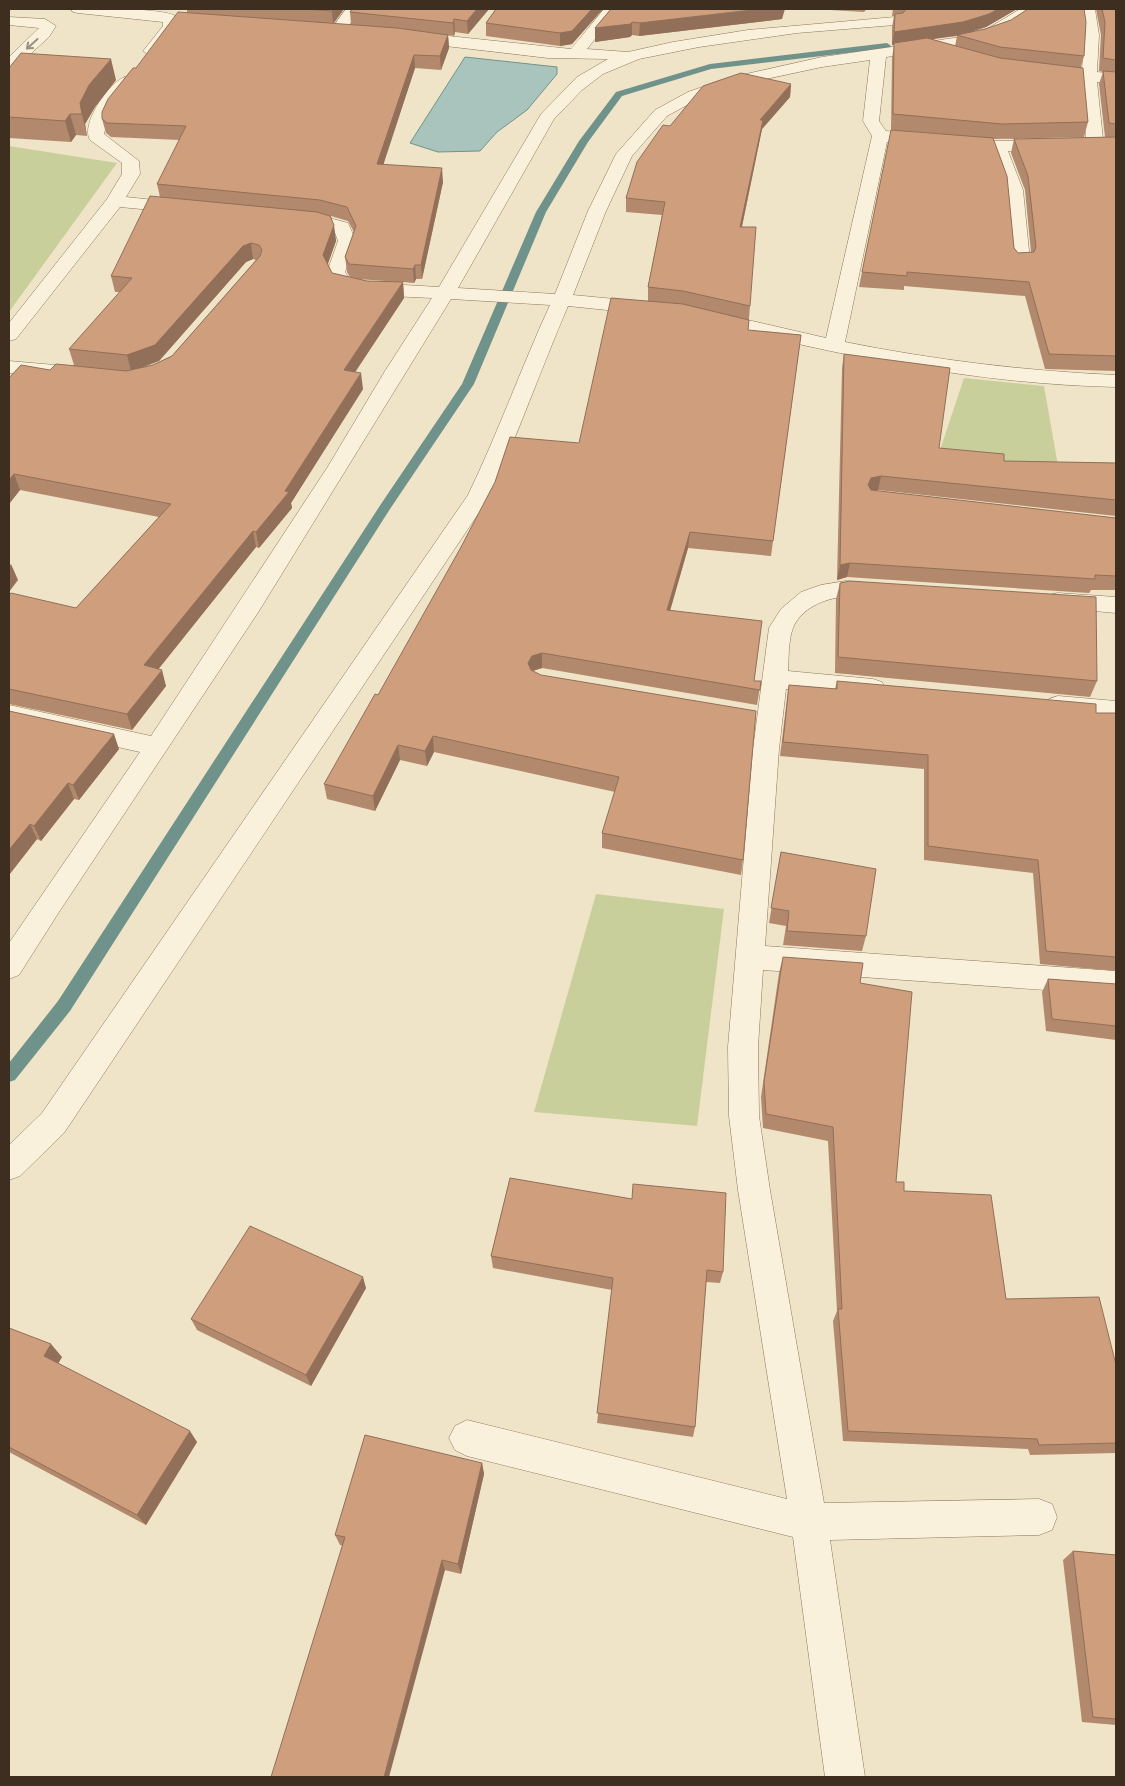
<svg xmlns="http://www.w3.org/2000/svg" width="1125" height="1786" font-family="Literata,serif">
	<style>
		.green { fill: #c9cf9b }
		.water { fill: #a9c4bc; stroke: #6f938a }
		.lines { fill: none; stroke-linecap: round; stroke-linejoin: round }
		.stream { fill: #6f938a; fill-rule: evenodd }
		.minor-casing { stroke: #8d765c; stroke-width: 1 }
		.minor { fill: #faf1dc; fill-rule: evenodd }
		.wall { fill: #b2896c; fill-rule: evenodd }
		.shaded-wall { fill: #916f58 }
		.building { fill: #cf9f7d; stroke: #916f58 }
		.oneway { stroke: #9c907e }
	</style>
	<rect width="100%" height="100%" fill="#f0e4c8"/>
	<g class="green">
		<path d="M9,146l108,17 -108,149z"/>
		<path d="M964,378l80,8 16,91 -122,-21z"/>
		<path d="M596,894l128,15 -27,217 -163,-14z"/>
	</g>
	<path class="water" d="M465,57l92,10v7l-30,36 -30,22 -17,19 -42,1 -28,-9z"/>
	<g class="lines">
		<path class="stream" d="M887,43l4,3 -1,2 -179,21 -89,27 -34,46 -42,70 -72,172 -84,125 -320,502 -55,69 -6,2v-19l49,-62 323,-497 81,-120 74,-172 43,-71 37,-49 94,-28z"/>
		<defs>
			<g id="minor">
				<path d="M71,9c16,0 100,-2 107,9l1,8 -23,28 -5,2 -8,-5 20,-25v-4l-85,-9 -5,-1z"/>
				<path d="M346,9h14l-17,25h-10l-3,-3z"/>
				<path d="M604,9h15l-32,40 41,3 45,-10 75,-12 147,-13 7,4 -7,4 -98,8 -98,14 -60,12 -36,15 -21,16 -28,29 -96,169 97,6 33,-83 28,-57 39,-44 33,-18 40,-14 94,-21 139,-20 26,-8 33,-20h16c-20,35 -113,43 -150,48l-7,64 7,10 112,10 88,-2 -5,-59 -33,-3 -8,-5 8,-5 34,4 2,-36 -3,-26h14l4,26 -2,37 19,2v10l-19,-2 6,57h13v10l-108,2 15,39 7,71 -2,4h-14l-2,-4 -7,-71 -14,-40 -104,-8 -42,200c90,18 180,29 271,33v12c-139,-3 -275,-31 -410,-65l-3,-4 3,-4 7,-2 113,26 46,-202 -9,-15 7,-61 -48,7 -84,18 -38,13 -33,18 -35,40 -26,55 -33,84 73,7 7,2 3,4 -3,4 -7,2 -78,-8c-27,63 -50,128 -78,190l-426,637 -44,43 -11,4v-35l33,-32 426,-618c30,-62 53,-127 82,-190l-99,-6 -192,312 -200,301 -40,63 -10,4v-36l131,-191 -131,-29v-18l142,31 176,-268 58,-97 47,-73 -63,-3 -33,-7 -9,-16 11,-31 -4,-11 -42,-7 -3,-4 3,-4 30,1 26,7 8,18 -11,31 5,8 19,3 70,4 102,-173 36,-37 31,-18 -60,-1 -137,-16 -8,-5 3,-3 5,-2 160,17z"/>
				<path d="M9,17l36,2 11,7 -7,11 -34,31 -6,2v-13l30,-29 -30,-3z"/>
				<path d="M125,77l8,5 -24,31 -5,21 35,27 1,13 -14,23 57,6 6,1 3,4 -3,4 -6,1 -63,-6 -104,132 -7,2v-18l98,-124 15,-25v-11l-32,-23c-10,-16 20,-59 35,-63z"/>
				<path d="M9,361l46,4 7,2 3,4 -3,4 -7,2 -46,-4z"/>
				<path d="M846,581l37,3 4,5 -4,5c-13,4 -26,2 -39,3 -19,1 -44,12 -51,31 -5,13 -4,30 -5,43l85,8 9,3 3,6 -3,6 -9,3 -87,-8 -7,60 -14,197 351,25v24l-353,-25 -5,77 1,69 11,74 54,313 215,-4 13,5 5,13 -5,13 -13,5 -209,5 35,237h-40l-32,-240 -326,-81 -12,-6 -6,-12 6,-12 12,-6 320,79 -49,-309 -9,-74 -1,-69 25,-298 16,-121 12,-19 20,-17 20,-7z"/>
				<path d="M1058,593l58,4v16l-66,-6 -4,-6 4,-6z"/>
				<path d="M1058,696l58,5v18l-67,-8 -3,-6 3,-6z"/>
			</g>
		</defs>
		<use href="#minor" class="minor-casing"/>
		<use href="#minor" class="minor"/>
	</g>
	<g class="wall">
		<path d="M187,9h157l-11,15 18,1 -1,-13 2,-3h137l-21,25 -13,-2 -1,4 -6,-1 1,13 -8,22 -26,-2 -32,96 60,18 -21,97h-6l-2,4 -11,-1 1,16 -49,74 8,17 -72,114 1,5 -33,40 -3,-1 -98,122 8,17 -34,44 -123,-26v-108l67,12 83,-91 -139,-27 -11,14v-126l65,-13 -5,-16 51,-57h-5l-4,-16 49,-79 -3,-13 23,-44 -69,-3 -5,-4 -4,-14 34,-51 51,-56zM331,216l17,5 6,11 -9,25 2,15 3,5 -18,-4 -4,-9 8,-23zM253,259l3,1 -84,96 -19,9 -9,2 15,-6 87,-99zM358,279l41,3 -32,-1z"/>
		<path d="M496,9h107l-31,35 -12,2 -74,-10v-13z"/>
		<path d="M611,9l171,10 -143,17 -7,-1 -2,2 -35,5v-14z"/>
		<path d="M813,9h54l-3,3z"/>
		<path d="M893,9h124l-31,18 -16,5 114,24 -3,11 7,55 -4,15 -91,2 21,109 4,5 13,-1 -6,-62 -14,-37 3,-14 91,-2 -6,-53 4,-12 -4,-1 2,-36 -5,-26h20v362l-71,-2 -20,-73 -121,-10v4l-45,-3 3,-15 81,-138 -52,-4 1,-72 2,-13h-2v-18l2,-11h-2zM957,36l-2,10 -23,-7 8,-1z"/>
		<path d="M9,68l107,12 -21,27 -10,17 2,12 -11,-1 -5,7 -62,-4z"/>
		<path d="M791,84l-1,13 -28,32 -20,98 8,79 -2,24 53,5 -30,221 -83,-8 -18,62 84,71h7l-4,24 -215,-37 -9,3 210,189 -2,15 -139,-27v-15l13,-41 -181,-40 -7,14 -27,-6 -25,51 -48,-12 -3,-15 54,-89 201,-252 69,-142v-14l14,-72 -36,-3v-14l44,-72z"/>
		<path d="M844,354l95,94 65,13 112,2v53l-238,-26 -2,1 240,27v72h-25l-2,3 -242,-16 -10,3 5,-212z"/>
		<path d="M840,583l257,98 -7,16 -255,-24 1,-74z"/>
		<path d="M837,681l259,32h20v258l-76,-7 -7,-91 -109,-13v-91l-144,-13 7,-57 2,-14 46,4z"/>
		<path d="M9,711l110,38 -40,51 -5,-1 -33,42 -4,-2 -28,36z"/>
		<path d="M781,852l85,84 -4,15 -79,-6 3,-19 -17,-3z"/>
		<path d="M783,957l77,26 36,199 110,117 110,66v88l-86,2 -2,-6 -185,-8 -10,-120 4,-10 -9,-170 -65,-13 -2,-31 18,-124z"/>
		<path d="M1048,979l68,5v56l-70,-9 -4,-39z"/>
		<path d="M510,1178l213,94 -3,11 -14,-1 -11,145 -2,10 -96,-14 15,-133 -119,-22 -2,-12z"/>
		<path d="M366,1288l-55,98 -114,-56 -6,-11z"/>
		<path d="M9,1328l53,29 -4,6 139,79 -51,83 -137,-73z"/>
		<path d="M482,1463l2,11 -23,100 -121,-29 -5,-10z"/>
		<path d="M1073,1551l43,4v170l-34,-3 -19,-162z"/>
	</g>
	<g class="shaded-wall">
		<path d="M333,9h11l-11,15 -1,-13z"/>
		<path d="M477,9h12l-21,25 -1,-13z"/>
		<path d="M592,9h11l-31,35 -12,2v-13z"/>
		<path d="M760,9h25l-3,10 -143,17 1,-13z"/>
		<path d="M998,9h19l-31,18 -25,8 -69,10 2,-13z"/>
		<path d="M454,19l1,13 -1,4 -1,-13z"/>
		<path d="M632,22v13l-2,2 -35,5v-14z"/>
		<path d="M448,35l1,13 -8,22 -1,-14z"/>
		<path d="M414,55l1,13 -36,110 -2,-14z"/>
		<path d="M111,59l5,21 -21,27 -10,17 2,12 -5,-22 -2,-11 9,-18z"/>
		<path d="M791,84l-1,13 -28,32 -23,111 1,-13 20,-107z"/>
		<path d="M70,114l6,21 -5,7 -6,-21z"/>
		<path d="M442,168l1,14 -21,97 -1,-14z"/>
		<path d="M334,225l2,16 -11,30 -2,-16z"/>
		<path d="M251,243l2,16 -7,3 -87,99 -28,10 -4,-16 116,-109z"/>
		<path d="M415,265l1,14 -2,4 -1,-14z"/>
		<path d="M403,282l1,16 -58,88 -2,-16z"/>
		<path d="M361,373l2,16 -72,114 1,5 -33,40 -3,-16 29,-41z"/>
		<path d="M14,474l6,16 -11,14v-24z"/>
		<path d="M881,476l-3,14 -10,3v-8l3,-7z"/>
		<path d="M253,531l3,16 -107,134 -5,-16z"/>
		<path d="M690,532l-2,16 -22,77 1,-15z"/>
		<path d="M850,563l-3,14 -10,3 3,-15z"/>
		<path d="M11,564l7,16 -9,12v-25z"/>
		<path d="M542,653v15l-10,3 -4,7v-15l4,-7z"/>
		<path d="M162,670l4,16 -34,44 -5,-16z"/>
		<path d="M114,734l5,15 -40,51 -6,-15z"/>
		<path d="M433,736l1,16 -7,14 -2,-15z"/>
		<path d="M398,745l2,15 -25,51 -2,-15z"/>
		<path d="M68,783l6,16 -33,42 -7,-15z"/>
		<path d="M30,824l7,15 -28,36v-25z"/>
		<path d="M363,1277l3,11 -55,98 -5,-11z"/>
		<path d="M51,1344l11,13 -7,12 -11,-13z"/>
		<path d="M190,1431l7,11 -51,83 -9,-10z"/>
		<path d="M482,1463l2,11 -23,100 -3,-10z"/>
		<path d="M442,1560l3,10 -56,207h-5z"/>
	</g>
	<g class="building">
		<path d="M305,9h28l-1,2z"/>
		<path d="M352,9h125l-10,12 -13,-2 -1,4 -103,-11z"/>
		<path d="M496,9h96l-20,22 -12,2 -74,-10z"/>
		<path d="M611,9h149l-120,14 -8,-1 -1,2 -36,4z"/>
		<path d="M906,9h92l-9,5 -26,8 -69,10 1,-18 8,-1z"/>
		<path d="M1028,9h56l2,13 -2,34 -84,-9 -43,-12 28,-6 26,-9z"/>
		<path d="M1102,9h14v51l-13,-2 2,-36z"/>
		<path d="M178,12l219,16 51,7 -8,21 -26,-1 -37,109 65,4 -21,97h-6l-2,4 -64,-5 -4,-7 11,-31 -9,-19 -27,-7 -163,-16 29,-58 -79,-3 -5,-4v-7l6,-13 25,-31h3z"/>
		<path d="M927,38l73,20 83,10 5,54 -86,2 -109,-10 1,-71z"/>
		<path d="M21,53l90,6 -22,26 -9,18 2,11h-12l-5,7 -56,-4v-49z"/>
		<path d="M1103,71l13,1v52l-7,-1z"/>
		<path d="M741,73l50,11 -31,36h3l-23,107h16l-6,79 -67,-15 -35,-4 17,-85 -39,-4 11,-36 26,-37 7,1 33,-40z"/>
		<path d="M891,130l102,8 14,38 7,72 4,5 16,-1 2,-5 -8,-71 -14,-37 102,-2v219l-67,-2 -20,-72 -122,-10v4l-45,-4z"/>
		<path d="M150,196l167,16 13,4 4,9 -11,30 9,18 35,8 36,1 -59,88 17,3 -76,118 4,1 -33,40 -3,-1 -109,134 18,5 -35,44 -118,-25v-93l2,-3 65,15 95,-104 -157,-30 -5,6v-102l12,-13 29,5 6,-6 70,7 27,-6 19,-9 88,-100 2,-6 -3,-5 -8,-2 -8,3 -88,99 -28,10 -58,-6 63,-71 -21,-2z"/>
		<path d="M611,298l72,6 66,16 -1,10 53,5 -28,206 -83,-9 -23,78 95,11 -8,60h7l-1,9 -218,-37 -10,3 -4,7 3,7 10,5 215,36 -13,149 -141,-27 17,-56 -186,-41 -8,15 -27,-6 -25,51 -49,-12 51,-90 3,1 82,-146 35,-67 15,-45 69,6z"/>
		<path d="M844,354l106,14 -11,80 65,6v7l112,2v37l-235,-24 -10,2 -3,7 3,5 245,28v58l-21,-1v4l-245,-16 -10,2z"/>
		<path d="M850,581l246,16 1,84 -259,-24 2,-74z"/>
		<path d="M837,681l259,23v9h20v244l-70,-6 -8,-91 -110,-14v-91l-145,-13 6,-57 48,4z"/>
		<path d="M9,711l105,23 -41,51 -5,-2 -34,43 -4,-2 -21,26z"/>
		<path d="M781,852l95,17 -10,67 -79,-5 2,-20 -18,-3z"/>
		<path d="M783,957l80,6 -3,20 52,9 -16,190h8v9l87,4 15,104 93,-2 17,68v78l-77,2 -2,-6 -189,-8 -10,-122h4l-9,-182 -67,-13 -2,-32z"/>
		<path d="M1048,979l68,5v42l-64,-7z"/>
		<path d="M510,1178l122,21 1,-15 93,9 -3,79 -16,-2 -12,157 -98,-14 16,-135 -122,-22z"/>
		<path d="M250,1226l113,51 -57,98 -115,-56z"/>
		<path d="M9,1328l42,16 -7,12 146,75 -53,84 -128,-68z"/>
		<path d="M365,1435l117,28 -24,101 -16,-4 -58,217h-113l74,-240 -10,-2z"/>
		<path d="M1073,1551l43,4v164l-23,-2z"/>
	</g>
	<defs><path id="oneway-shaft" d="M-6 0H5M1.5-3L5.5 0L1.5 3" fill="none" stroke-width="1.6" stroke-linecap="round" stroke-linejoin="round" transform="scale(1.25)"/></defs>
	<use class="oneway" href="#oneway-shaft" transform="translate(32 44) rotate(138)"/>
	<rect width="1125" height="1786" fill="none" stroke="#3d2e20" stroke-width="20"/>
</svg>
